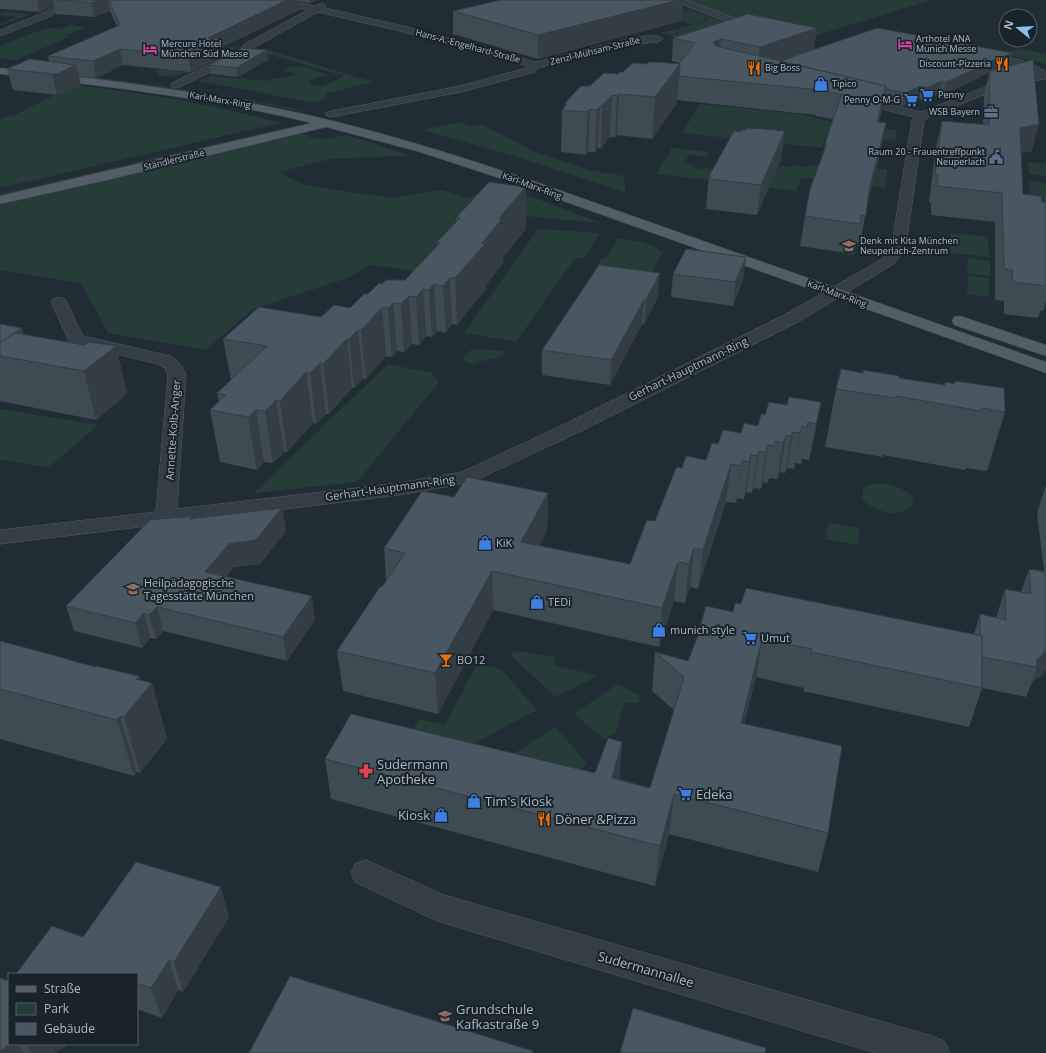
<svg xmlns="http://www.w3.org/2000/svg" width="1046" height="1053" font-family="'Open Sans',sans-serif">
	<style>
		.green { fill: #263c38 }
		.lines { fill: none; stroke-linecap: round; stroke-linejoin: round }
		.minor-casing { stroke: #515c64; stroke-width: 1 }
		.major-casing { stroke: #404a52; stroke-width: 1 }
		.minor { fill: #333e46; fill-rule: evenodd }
		.major { fill: #515e66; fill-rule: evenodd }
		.wall { fill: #3e4b53 }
		.shaded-wall { fill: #323d44 }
		.building { fill: #485761; stroke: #323d44 }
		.labels { text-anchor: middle; stroke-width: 4; stroke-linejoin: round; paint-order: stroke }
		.far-poi-label { font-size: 9px; fill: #adb9c3; stroke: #19232a; text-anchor: start }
		.far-street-label { font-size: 9px; fill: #adb9c3; stroke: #19232a }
		.street-label { font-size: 11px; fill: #adb9c3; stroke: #19232a }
		.poi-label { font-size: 11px; fill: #adb9c3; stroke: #19232a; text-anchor: start }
		.near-poi-label { font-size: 13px; fill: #adb9c3; stroke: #19232a; text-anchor: start }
		.near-street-label { font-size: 13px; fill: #adb9c3; stroke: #19232a }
	</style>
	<rect width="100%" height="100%" fill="#202d35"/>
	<g class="green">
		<path d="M683,0h249l-129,39 -44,-10z"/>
		<path d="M643,3h24l38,12v6l-15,4z"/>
		<path d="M4,12l27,2 -31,12v-2l17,-7 -17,-2v-2z"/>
		<path d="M706,15l18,7 -47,16 -17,-5 47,-12z"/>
		<path d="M70,25l17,2 -23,9 5,1 -53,23 -16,-2v-12l46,-18 14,1z"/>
		<path d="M230,46l9,1 -51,26 -16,4 -13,-1 -4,-5 4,-2 22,2z"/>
		<path d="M262,48l111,34 -46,11 -2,6 -10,4 -116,-22 12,-5 56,5c9,-5 20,-2 29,-7l-12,-4c13,-8 30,0 44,5l-3,1h-7l-9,6c10,11 25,-1 35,-6l-87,-25z"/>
		<path d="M1020,48l26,6v10l-41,-10z"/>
		<path d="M0,68c102,8 202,22 302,42l-3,1 -42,-8 -257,-34z"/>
		<path d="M54,83c76,8 152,19 226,40l-280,65v-68l8,-4 3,1 45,-23z"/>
		<path d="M700,104l101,10 45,11 51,5 -2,11 -69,-6 -4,13 -140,-15z"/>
		<path d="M460,122l10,4 11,-2 54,28 54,18 35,6 2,17 -112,-37 -92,-26z"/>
		<path d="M293,126l2,1 -295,70v-3z"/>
		<path d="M303,133l9,5 14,1 20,-4 66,21 -43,1 -39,2 -52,13 27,13 86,13 51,-8 26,8 32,-13 101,38 -99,-9 -75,59 -56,-8 -26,14 -92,30 -47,41 -98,-17 -27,-50 -81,-13v-66z"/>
		<path d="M672,148l37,4 -3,5 -17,-2 -6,9 11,1 -1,3 9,1 1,-1 14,1 57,-3 8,1v-1l10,1 1,-2 14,2 1,-2 79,4 -2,19 -83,-10 -6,13 -140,-17z"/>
		<path d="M1028,162l13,2 5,-2v14l-17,-2z"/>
		<path d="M1029,181l17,2v29l-14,-5z"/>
		<path d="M538,229l62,4 -15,25h-10l-59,84 -52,-9z"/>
		<path d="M951,233l37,4 1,20 -39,-4z"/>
		<path d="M618,238c16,3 33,3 44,15l-13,22 -53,-7 6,-10h4z"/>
		<path d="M968,258l22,3v15l-23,-3z"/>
		<path d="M968,275l21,3v19l-22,-3z"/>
		<path d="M480,349l22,2 2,3 -2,2 -24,6 -2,2h-6l-5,-3 -2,-2 8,-9z"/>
		<path d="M388,364l44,9 7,9 -82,100 -103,11z"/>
		<path d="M0,409l98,16 -50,43 -48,-9z"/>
		<path d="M880,483c8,1 44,9 30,24 -12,13 -39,3 -48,-8l1,-9 3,-4z"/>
		<path d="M828,522l32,6 -2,17 -33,-6z"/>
		<path d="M515,651l41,6 -2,8 44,11 -42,21 -46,-42z"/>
		<path d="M477,664l24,5 36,41 -76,40 -52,-13 10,-18 26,6z"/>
		<path d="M618,684l23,12 -3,7h-14l-8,29 -12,7 -30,-25z"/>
		<path d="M555,727l32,36 -15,16 -7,-13 -50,-13z"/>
	</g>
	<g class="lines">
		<defs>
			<g id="minor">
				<path d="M53,0h9l3,5 -14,11 -51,20v-6l45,-18 11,-8z"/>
				<path d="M270,0h17l28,6 7,-3 4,3 -1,2 82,19 129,35 92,-23 18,-3h12l5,3 -5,3 -30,3 -91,23 -2,4 -74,20 -130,25 -4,-1 -2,-2 2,-2 133,-26 67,-18 1,-2 -128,-35 -82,-19 -65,36 -6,6 -67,33h-8l-1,-2 1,-2 67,-33 6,-6 63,-34 -37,-8z"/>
				<path d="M674,0h12l73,27 2,2 -2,2h-6l-78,-29z"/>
				<path d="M983,52c22,4 45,7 63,20v7c-35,3 -65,17 -97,30 -8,3 -19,6 -25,12l-17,116 -3,15 -12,13 -94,57 -219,110 -105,49 -7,2 -68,12 -399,49v-14l156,-18 12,-137 -3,-7 -7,-4 -88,-21 -19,-41 2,-3 6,-2 6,2 18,37 87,20c9,5 12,10 16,19l-9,134 222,-26 63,-11 103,-48 221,-110 96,-55 7,-8 4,-14 19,-117 2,-3 -65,-16 -2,-2 2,-2 4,-1 68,16 77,-30 37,-8 -23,-10 -33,-7 -1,-2z"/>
				<path d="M366,860l78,35 488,141 12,5 6,12h-74l-439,-132 -82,-39 -4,-9 4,-9z"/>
			</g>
			<g id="major">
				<path d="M0,68c103,11 206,24 308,47 78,18 155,42 231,68l507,179v11l-553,-197 -73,-24 -94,-25 -219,53 -107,24v-8l312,-73c-102,-25 -208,-37 -312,-49z"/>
				<path d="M960,316l86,29v11l-92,-31 -2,-4 2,-4z"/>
			</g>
		</defs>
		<use href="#minor" class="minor-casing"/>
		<use href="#major" class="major-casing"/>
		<use href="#minor" class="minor"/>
		<use href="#major" class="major"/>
	</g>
	<g class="wall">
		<path d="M0,0h53l1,4 -14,8 -39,-3h-1z"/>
		<path d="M53,0h264l-7,3 -12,-2 1,9 -75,36 2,9 -35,17 -68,-7 -27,13 -17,-2 2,9 -19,9 -5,1 -44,-5 -6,-21 42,-7 -1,-6 69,-30 -7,-15 -16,6 -38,-3z"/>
		<path d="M500,0h183l-2,21 -143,38 -85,-25v-23z"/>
		<path d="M748,14l66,35 196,16 -9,4 31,82 -11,2 2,41 23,9v99l-3,9h-3l-1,6h-2v1l-33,-4v-13l-9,-1v-78l-64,-7v-12l-2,-1 7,-55 6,-26 41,4 1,-30 5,-22 -9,3 -1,2 -35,16 -5,-1 -16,7 -4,-1 -17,7 -19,-5 -4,21 2,27 -14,56 -7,41 -4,-1 -2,9 -54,-8 5,-30 18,-60 2,-13 8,-24 -17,-3v-1l-139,-15v3l-25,36 -35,-4 -2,2h-5l-9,11h-3l-3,4h-7l-2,3 -25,-3 1,-42 3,-3v-4l25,-17 28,-12 29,-10h32l1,-1 -8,-2 1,-23z"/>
		<path d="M269,59l-31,18 -28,-3 -1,-9z"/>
		<path d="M746,130l39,1 -4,28 -24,56 -51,-6 1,-3h-1l3,-30 31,-44z"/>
		<path d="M456,218l70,11 -22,27 -1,2v5l-17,22v4l-29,36 -5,-1 -6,9 -9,-2 -5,6 -6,-1 -7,9 -7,-1 -8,8 -7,-1 -5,6 -6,-1 -20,23h-3l-9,9h-2l-23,26h-3l-10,10 -3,-1 -26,29h-3l-11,11 -9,-1 -7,8 -37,-8 -10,-52 9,-9 -2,-8 14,-13 -8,-41 98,-22 29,-9 32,-24 23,-4 32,-34v-4l19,-20z"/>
		<path d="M746,257l-3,23 -10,26 -62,-9 2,-23z"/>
		<path d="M599,265l59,32 -14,27h-2l-32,61 -68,-10v-25z"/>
		<path d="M0,324l23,10 61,11 32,1 11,48 -31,26 -96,-19z"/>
		<path d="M863,373l82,12v-3l9,2 1,-3 50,31 -18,59 -21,-3 -1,2 -82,-15v2l-58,-10 11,-58z"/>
		<path d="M821,402l-7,36 -5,22 -7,-1 -1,5 -6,-1 -1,6 -7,-1 -2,5 -5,-1 -3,7 -8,-1 -1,5 -5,-1 -2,7 -8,-1 -1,5 -6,-1 -2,7 -7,-1 -1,5 -10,-1 -28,87 -8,-2 -5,16 -11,-2 -15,46 -166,-37 -55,104 -95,-23 -6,-40 49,-70 -2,-33 70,-51 94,-4 -1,37 -8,16 91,18 25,-43 27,-53 24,-8 12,-16 40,-18 7,-11 22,-10z"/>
		<path d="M1046,485v184l-1,1 -3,6 -9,5 -1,3 -1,1 -5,12 -44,-9 -13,39 -166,-36 1,-3 -48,-11 -12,46 84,110 -10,39 -149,-38 -14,52 -324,-87 -6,-40 270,14 27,-31 -3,37 31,9 24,-78 -22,-19 3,-39 33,9 53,-57 233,30 6,-20 16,4 9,-29 16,3 8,-23 15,2 -7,-58z"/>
		<path d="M282,508l4,23 -26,33 -26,3 -8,9 89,44 -28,41 -124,-30 -7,8 -6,-1 -8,10 -68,-17 -8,-25 127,-88z"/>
		<path d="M0,641l95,26 44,9 1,4 12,3 15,56 -27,34 -3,-1 -3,4 -134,-37z"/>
		<path d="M229,917l-46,75 -5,-2 -16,28 -25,-9v-35h-121l67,-37z"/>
		<path d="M9,1044h59l-3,3 -11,6h-54z"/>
	</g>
	<g class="shaded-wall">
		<path d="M37,0h16l1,4 -14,8z"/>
		<path d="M99,0h9l2,11 -16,6 -3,-14z"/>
		<path d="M287,0h11l1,10 -75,36 2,9 -35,17 -3,-16 20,-18z"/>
		<path d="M310,0h7l-7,3z"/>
		<path d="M679,0h4l-2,21 -143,38v-24z"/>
		<path d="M817,28l-3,22 -57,20 3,-23z"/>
		<path d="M721,39l-3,23 -4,-18v-2z"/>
		<path d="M120,49l3,16 -27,13 -3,-17z"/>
		<path d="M267,50l2,9 -31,18 -2,-9z"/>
		<path d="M1013,53l-3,12 -30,11 -1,2 -35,16 2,-12 32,-16z"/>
		<path d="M680,64l-3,39 -25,36 3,-42z"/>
		<path d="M76,65l5,20 -19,9 -5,1 -5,-21z"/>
		<path d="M942,81l-3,12 -16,7 3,-12z"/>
		<path d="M886,86l-4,25 -10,38 5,-27z"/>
		<path d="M921,86l-2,13 -17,7 3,-13z"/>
		<path d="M619,94l-2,41 -2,2 2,-41z"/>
		<path d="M612,95l-2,42 -9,11 1,-42z"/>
		<path d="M600,106l-2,42 -3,4 2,-42z"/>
		<path d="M590,109l-2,43 -2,3 1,-43z"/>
		<path d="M886,123l-5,26 -16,67 4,-26z"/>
		<path d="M1039,124l-7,27 -19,4 7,-27z"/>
		<path d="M785,131l-4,28 -24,56 4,-30z"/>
		<path d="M526,187v42l-22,27 -1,2v5l-17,22v4l-29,36 -2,-47 49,-66z"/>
		<path d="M746,257l-3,23 -10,26 2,-24z"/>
		<path d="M660,273l-2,24 -14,27 2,-24z"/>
		<path d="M450,278l2,46 -6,9 -3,-47z"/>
		<path d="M434,284l3,47 -5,6 -3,-47z"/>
		<path d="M423,289l3,47 -7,9 -3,-48z"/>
		<path d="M409,296l3,48 -8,8 -3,-48z"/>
		<path d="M644,300l-2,24 -32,61 1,-25z"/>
		<path d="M393,303l4,48 -5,6 -4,-49z"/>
		<path d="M382,308l4,48 -20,23 -5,-49z"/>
		<path d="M22,328l9,34 -31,-19z"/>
		<path d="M358,330l5,49 -9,9 -5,-49z"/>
		<path d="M347,339l5,49 -23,26 -6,-50z"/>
		<path d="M116,346l11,48 -31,26 -12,-49z"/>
		<path d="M320,363l6,51 -10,10 -6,-51z"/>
		<path d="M306,372l7,51 -26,29 -7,-51z"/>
		<path d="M276,400l8,52 -11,11 -8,-52z"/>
		<path d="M821,402l-7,36 -5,22 7,-36z"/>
		<path d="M256,410l8,52 -7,8 -9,-53z"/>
		<path d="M808,422l-6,37 -1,5 6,-37z"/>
		<path d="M802,426l-7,37 -1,6 6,-36z"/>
		<path d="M793,432l-6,36 -2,5 6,-37z"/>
		<path d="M786,436l-6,36 -3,7 6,-36z"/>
		<path d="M768,445l-5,37 -2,7 5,-37z"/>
		<path d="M759,451l-6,37 -1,5 5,-37z"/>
		<path d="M751,455l-5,37 -2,7 5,-37z"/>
		<path d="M742,461l-5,37 -1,5 5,-37z"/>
		<path d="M731,464l-5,38 -28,87 5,-39z"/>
		<path d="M548,493l-1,37 -24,48 -2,-36z"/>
		<path d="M282,508l4,23 -26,33 -26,3 -24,29 -5,-24 24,-28z"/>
		<path d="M694,548l-4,39 -5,16 4,-39z"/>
		<path d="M678,562l-4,39 -15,46 3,-39z"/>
		<path d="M492,571l1,39 -55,104 -3,-41z"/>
		<path d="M312,596l3,24 -28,41 -4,-24z"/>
		<path d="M157,607l6,24 -7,8 -7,-24z"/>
		<path d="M144,613l6,25 -8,10 -7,-25z"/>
		<path d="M762,639l-6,38 -21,85 6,-39z"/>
		<path d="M1046,651v18l-1,1 -3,6 -9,5 -1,3 -1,1 6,-18v-8l6,-6z"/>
		<path d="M139,676l4,17 9,-10 15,56 -27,34 -16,-56 12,-38z"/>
		<path d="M120,716l17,56 -3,4 -17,-56z"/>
		<path d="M622,742l-3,40 -7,-4z"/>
		<path d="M674,794l-5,40 -14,52 5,-40z"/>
		<path d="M221,887l8,30 -46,75 -9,-30z"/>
		<path d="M169,960l9,30 -16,28 -11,-30z"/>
		<path d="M9,1043v1h10l5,9h-24v-2z"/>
		<path d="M26,1044h42l-3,3 -11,6h-23z"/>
	</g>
	<g class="building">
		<path d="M59,0h40l-8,3z"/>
		<path d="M109,0h178l-79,38 15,1 -35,17 -68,-7 -27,12 -45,-5 72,-31z"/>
		<path d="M500,0h179l-141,35 -85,-24z"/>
		<path d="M748,14l69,14 -57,19 -39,-8 -7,3v2l2,2 170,40 -9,36 9,1 -17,67 -3,26 -5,-1 -1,9 -55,-8 5,-27 17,-46h-2l17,-49 -22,-3v-1l-141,-14 1,-12h-1l16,-21 -22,-5z"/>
		<path d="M877,28l136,25 -35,13h4l-36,16 -4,-1 -16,7 -5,-2 -16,7 -19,-4v-3l-106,-25z"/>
		<path d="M243,48l24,2 -31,18 -27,-3z"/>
		<path d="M30,59l46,6 -19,9h-5l-45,-5z"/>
		<path d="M1033,60l6,64 -19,4 3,66 17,2 1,1 1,5 4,1v83l-33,-4 -1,-12 -8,-1 -2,-76 -65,-7 1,-11 -3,-1 7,-53 47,4 1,-54z"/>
		<path d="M648,62h8l24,2 -25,33 -36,-3 -2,2 -5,-1 -10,11h-2l-3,4 -7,-1 -3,3 -25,-2 5,-6 -2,-1 14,-15 3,-2h8l14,-13 14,1 2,-2h3l10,-9 14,1z"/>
		<path d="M747,128l7,1 1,-1 30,3 -24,54 -52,-6 2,-3h-2l25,-45 6,1 1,-2h5z"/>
		<path d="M489,182l37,5 -22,25 -5,7h3l-20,24 3,1 -30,34h-5l-7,8 -9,-2 -5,6 -6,-1 -7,8 -7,-1 -8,8 -8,-1 -5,5h-6l-21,22h-3l-9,9h-2l-24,25 -3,-1 -10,10 -4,-1 -26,29 -4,-1 -11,11 -9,-1 -8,7 -38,-7 16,-15 -9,-2 50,-47 -44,-7 36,-32 62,10 13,-12 16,3 14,-14h4l11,-11 3,1 4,-4h19l35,-37 -3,-1 23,-24h-4z"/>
		<path d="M686,249l60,8 -11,25 -62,-8z"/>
		<path d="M599,265l61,8 -14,27h-2l-33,60 -69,-10z"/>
		<path d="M0,324l22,4 -22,15z"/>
		<path d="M15,333l69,12 5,-3 27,4 -32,25 -84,-15v-13z"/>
		<path d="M841,369l22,4v-3l36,6v2l46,7v-3l10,2v-3l49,7 1,24 -23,-4 -1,3 -85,-15v2l-60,-9z"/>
		<path d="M789,397l32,5 -5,22 -8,-2 -1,5 -5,-1 -2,7 -7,-1 -2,4h-5l-3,7 -8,-2 -1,5 -6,-1 -2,7 -7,-1 -2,5 -6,-1 -2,7 -7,-1 -1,5 -10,-2 -28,86 -9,-2 -5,16 -11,-2 -16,46 -170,-37 -57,102 -98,-22 43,-64h2l23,-34 -21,-5 38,-57 32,6 13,-20 81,16 -27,49 109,22 17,-44 8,1 19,-48 3,-6 5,1 4,-12 20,4 6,-17 6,1 5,-14 18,3 3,-10 14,3 3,-12 4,1 4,-13 18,3z"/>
		<path d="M282,508l-26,32 -27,4 -24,28 107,24 -29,41 -126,-30 -8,8 -5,-2 -9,10 -69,-17 84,-86 42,-4 -3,3z"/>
		<path d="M1029,569l17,3v79l-3,2v2l-6,4v8l-55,-10v-21l-2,-1v-21l26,6 -1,-31 26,5z"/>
		<path d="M746,588l236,48v52l-171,-36 1,-3 -50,-10 -21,84 101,23 -14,87 -154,-39 -14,52 -335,-87 26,-45 244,59 13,-35 14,4 -10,36 38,10 34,-111 -29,-25 33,9 9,-23 9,-32 27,6 2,-9 6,1z"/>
		<path d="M0,641l38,10 57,16 1,-1 43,10 -3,3 16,4 -28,34 -4,-1 -3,4 -117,-31z"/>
		<path d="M136,862l85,25 -47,75 -5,-2 -18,28 -14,-5v-9h-121l36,-48 31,11z"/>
		<path d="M290,976l243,75v2h-284z"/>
		<path d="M0,978l9,3v62l-4,5 -5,3z"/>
		<path d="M633,1008l133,40 -1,5h-145z"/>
	</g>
	<defs>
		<symbol id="hotel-bare" viewBox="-9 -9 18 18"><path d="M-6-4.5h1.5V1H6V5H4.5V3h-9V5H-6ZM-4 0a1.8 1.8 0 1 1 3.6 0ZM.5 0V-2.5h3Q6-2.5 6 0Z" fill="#d1479c" stroke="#19232a" stroke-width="2.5" paint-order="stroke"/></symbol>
		<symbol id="restaurant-bare" viewBox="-9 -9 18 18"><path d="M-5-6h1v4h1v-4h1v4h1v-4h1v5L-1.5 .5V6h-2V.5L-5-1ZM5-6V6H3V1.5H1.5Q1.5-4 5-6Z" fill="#e8710a" stroke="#19232a" stroke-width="2.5" paint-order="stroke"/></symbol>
		<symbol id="shop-bare" viewBox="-9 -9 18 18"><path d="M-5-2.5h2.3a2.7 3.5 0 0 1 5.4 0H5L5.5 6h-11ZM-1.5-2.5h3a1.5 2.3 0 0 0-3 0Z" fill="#3f7fe0" stroke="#19232a" stroke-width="2.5" paint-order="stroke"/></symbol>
		<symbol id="supermarket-bare" viewBox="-9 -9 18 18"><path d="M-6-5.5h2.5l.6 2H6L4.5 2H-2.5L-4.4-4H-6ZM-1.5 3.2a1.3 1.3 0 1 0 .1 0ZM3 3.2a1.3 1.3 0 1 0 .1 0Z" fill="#3f7fe0" stroke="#19232a" stroke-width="2.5" paint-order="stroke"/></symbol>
		<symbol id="office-bare" viewBox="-9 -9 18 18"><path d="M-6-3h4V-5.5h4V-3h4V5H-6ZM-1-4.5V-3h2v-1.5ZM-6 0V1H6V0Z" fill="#5c6f8a" stroke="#19232a" stroke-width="2.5" paint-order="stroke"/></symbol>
		<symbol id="civic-bare" viewBox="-9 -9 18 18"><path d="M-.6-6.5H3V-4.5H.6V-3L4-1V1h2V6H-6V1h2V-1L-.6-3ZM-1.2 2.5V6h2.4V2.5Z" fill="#5c6f8a" stroke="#19232a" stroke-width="2.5" paint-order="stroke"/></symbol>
		<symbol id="school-bare" viewBox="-9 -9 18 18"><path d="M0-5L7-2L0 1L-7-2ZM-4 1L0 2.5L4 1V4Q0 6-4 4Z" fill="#8d6e63" stroke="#19232a" stroke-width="2.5" paint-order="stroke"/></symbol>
		<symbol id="bar-bare" viewBox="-9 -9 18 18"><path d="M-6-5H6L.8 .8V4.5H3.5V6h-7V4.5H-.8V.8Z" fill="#e8710a" stroke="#19232a" stroke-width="2.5" paint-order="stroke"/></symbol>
		<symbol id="pharmacy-bare" viewBox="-9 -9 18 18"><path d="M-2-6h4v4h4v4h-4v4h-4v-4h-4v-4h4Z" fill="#e0444e" stroke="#19232a" stroke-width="2.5" paint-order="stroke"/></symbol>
	</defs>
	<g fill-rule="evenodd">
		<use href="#hotel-bare" x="895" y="34" width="20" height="20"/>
		<use href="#hotel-bare" x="140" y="39" width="20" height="20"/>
		<use href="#restaurant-bare" x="992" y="54" width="20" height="20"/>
		<use href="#restaurant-bare" x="744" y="58" width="20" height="20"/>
		<use href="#shop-bare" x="811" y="74" width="20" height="20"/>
		<use href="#supermarket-bare" x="917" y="85" width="20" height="20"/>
		<use href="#supermarket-bare" x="901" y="90" width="20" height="20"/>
		<use href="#office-bare" x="981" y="102" width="20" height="20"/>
		<use href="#civic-bare" x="986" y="147" width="20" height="20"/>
		<use href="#school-bare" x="839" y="236" width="20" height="20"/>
		<use href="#shop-bare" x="475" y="533" width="20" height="20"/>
		<use href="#school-bare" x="123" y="579" width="20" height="20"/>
		<use href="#shop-bare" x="527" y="592" width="20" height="20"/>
		<use href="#shop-bare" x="649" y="620" width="20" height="20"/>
		<use href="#supermarket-bare" x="740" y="628" width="20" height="20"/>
		<use href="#bar-bare" x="436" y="650" width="20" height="20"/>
		<use href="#pharmacy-bare" x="356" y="761" width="20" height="20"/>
		<use href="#supermarket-bare" x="675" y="784" width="20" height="20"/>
		<use href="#shop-bare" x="464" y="791" width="20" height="20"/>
		<use href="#shop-bare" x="431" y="805" width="20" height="20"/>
		<use href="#restaurant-bare" x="534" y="809" width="20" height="20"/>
		<use href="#school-bare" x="435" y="1006" width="20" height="20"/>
	</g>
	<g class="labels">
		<g class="far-poi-label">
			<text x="916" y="42">Arthotel ANA<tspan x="916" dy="10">Munich Messe</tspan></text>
			<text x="161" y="47">Mercure Hotel<tspan x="161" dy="10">München Süd Messe</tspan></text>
			<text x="991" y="67" text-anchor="end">Discount-Pizzeria</text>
			<text x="765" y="71">Big Boss</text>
			<text x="832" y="87">Tipico</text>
			<text x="938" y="98">Penny</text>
			<text x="900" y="103" text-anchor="end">Penny O-M-G</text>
			<text x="980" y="115" text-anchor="end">WSB Bayern</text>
			<text x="985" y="155" text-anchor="end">Raum 20 - Frauentreffpunkt<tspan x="985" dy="10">Neuperlach</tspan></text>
			<text x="860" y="244">Denk mit Kita München<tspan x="860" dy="10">Neuperlach-Zentrum</tspan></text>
		</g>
		<g class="far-street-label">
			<text transform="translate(468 46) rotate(15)" y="3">Hans-A.-Engelhard-Straße</text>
			<text transform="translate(595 51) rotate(-14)" y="3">Zenzl-Mühsam-Straße</text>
			<text transform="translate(220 100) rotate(10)" y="3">Karl-Marx-Ring</text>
			<text transform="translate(174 160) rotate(-14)" y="3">Ständlerstraße</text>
			<text transform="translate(532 186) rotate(20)" y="3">Karl-Marx-Ring</text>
			<text transform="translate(837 294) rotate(20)" y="3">Karl-Marx-Ring</text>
		</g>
		<g class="street-label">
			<text transform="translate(688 369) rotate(-26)" y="4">Gerhart-Hauptmann-Ring</text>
			<text transform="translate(173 430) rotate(-86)" y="4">Annette-Kolb-Anger</text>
			<text transform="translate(390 488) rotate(-8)" y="4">Gerhart-Hauptmann-Ring</text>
		</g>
		<g class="poi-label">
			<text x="496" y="547">KiK</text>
			<text x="144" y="587">Heilpädagogische<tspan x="144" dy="13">Tagesstätte München</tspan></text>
			<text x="548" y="606">TEDi</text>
			<text x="670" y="634">munich style</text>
			<text x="761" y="642">Umut</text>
			<text x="457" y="664">BO12</text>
		</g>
		<g class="near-poi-label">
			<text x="377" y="769">Sudermann<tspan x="377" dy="15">Apotheke</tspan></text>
			<text x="696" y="799">Edeka</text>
			<text x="485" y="806">Tim's Kiosk</text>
			<text x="430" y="820" text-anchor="end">Kiosk</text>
			<text x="555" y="824">Döner &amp;Pizza</text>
			<text x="456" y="1014">Grundschule<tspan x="456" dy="15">Kafkastraße 9</tspan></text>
		</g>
		<g class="near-street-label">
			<text transform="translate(646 969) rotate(16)" y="5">Sudermannallee</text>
		</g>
	</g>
	<rect x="8" y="973" width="130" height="72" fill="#19232a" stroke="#545f67"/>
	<rect x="16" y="986" width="20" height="6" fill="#515e66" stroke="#545f67"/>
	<text x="44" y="993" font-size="12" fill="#adb9c3">Straße</text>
	<rect x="16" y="1003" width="20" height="12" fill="#263c38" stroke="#545f67"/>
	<text x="44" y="1013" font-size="12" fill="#adb9c3">Park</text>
	<rect x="16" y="1023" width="20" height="12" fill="#485761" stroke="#545f67"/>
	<text x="44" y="1033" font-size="12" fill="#adb9c3">Gebäude</text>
	<g transform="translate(1018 28) rotate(288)"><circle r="19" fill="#19232a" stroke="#545f67"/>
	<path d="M0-3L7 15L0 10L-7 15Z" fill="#81c2f4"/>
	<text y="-6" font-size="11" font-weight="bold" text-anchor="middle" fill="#adb9c3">N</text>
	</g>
</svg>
